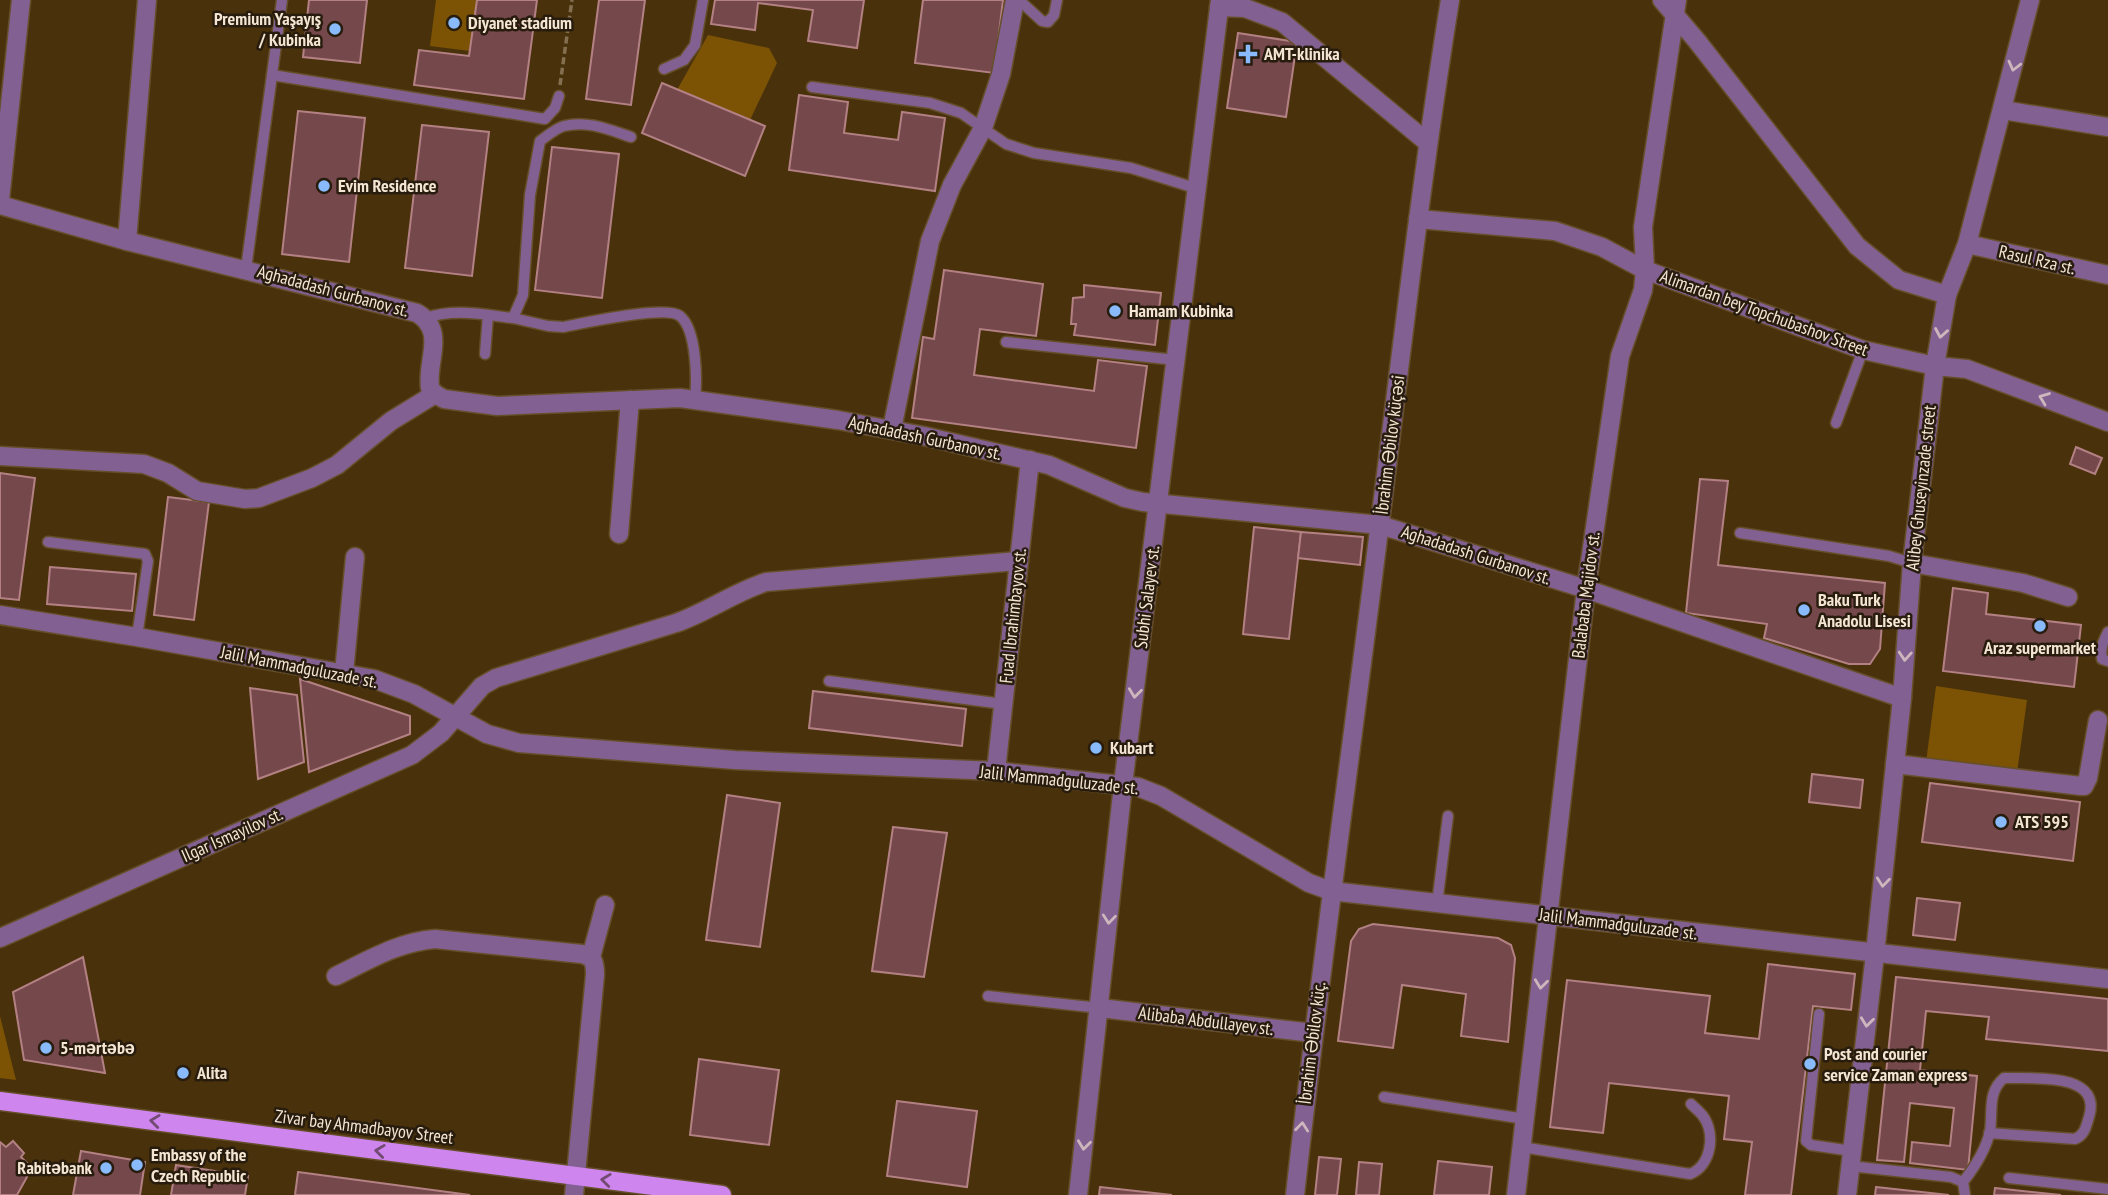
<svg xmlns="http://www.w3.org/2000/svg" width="2108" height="1195" font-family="'PT Sans Narrow',sans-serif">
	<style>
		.green { fill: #7c5305 }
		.building { fill: #75484b; stroke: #b38184; stroke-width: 2 }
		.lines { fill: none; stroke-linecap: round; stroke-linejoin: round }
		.lane-casing { stroke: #654f2b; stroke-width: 13 }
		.street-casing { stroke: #654f2b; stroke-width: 21 }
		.primary-casing { stroke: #654f2b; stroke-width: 21 }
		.path { stroke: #847050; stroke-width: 3.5; stroke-dasharray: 7 3.5; stroke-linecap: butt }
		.lane { stroke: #836092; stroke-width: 10 }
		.street { stroke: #836092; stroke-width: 18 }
		.primary { stroke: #ce85ed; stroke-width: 18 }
		.oneway { stroke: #cdb7bc }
		.oneway2 { stroke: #724b72 }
		.poi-dot { fill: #88bafc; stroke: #271c0d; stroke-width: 2.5 }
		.labels { text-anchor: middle; stroke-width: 5; stroke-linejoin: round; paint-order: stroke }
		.poi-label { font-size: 18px; font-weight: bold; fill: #f5e6d3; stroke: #271c0d; text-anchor: start }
		.street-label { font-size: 18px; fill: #f5e6d3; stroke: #271c0d }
	</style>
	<rect width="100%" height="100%" fill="#49320b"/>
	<g class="green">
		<path d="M436,0h41l-7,51 -40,-5z"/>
		<path d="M708,35l61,13 8,15 -27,57 -73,-30z"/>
		<path d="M1936,686l91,14 -10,73 -91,-11z"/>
		<path d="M0,1016l16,64 -16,-2z"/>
	</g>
	<g class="building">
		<path d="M309,0h58l-7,63 -57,-6z"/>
		<path d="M477,0h60l-13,99 -110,-14 5,-35 50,6z"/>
		<path d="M599,0h46l-14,105 -45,-6z"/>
		<path d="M715,0h149l-7,48 -49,-7 5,-31 -55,-7 -3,27 -44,-6z"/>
		<path d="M923,0h80l-9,73 -79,-10z"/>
		<path d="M1238,33l59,9 -11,75 -59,-9z"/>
		<path d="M662,83l103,43 -20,50 -103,-43z"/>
		<path d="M799,95l49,7 -4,31 54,7 4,-28 43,6 -10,73 -146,-21z"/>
		<path d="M298,111l67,7 -16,144 -67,-8z"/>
		<path d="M422,125l67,7 -17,144 -67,-8z"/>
		<path d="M552,147l67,7 -17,144 -67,-8z"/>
		<path d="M944,270l99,14 -7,52 -56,-7 -6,46 120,16 4,-31 49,6 -11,82 -224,-30 11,-81 11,2z"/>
		<path d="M1084,285l77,8 -6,52 -81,-10 2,-11h-5l2,-26 11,-1z"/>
		<path d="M2076,447l26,11 -7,16 -25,-10z"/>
		<path d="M0,473l35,5 -16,122 -19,-2z"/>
		<path d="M1700,479l28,2 -10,84 167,18 -5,66 -10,15h-21l-85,-26 3,-14 -81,-11z"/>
		<path d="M168,497l41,5 -15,118 -40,-5z"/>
		<path d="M1254,527l47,5 -12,107 -46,-5z"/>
		<path d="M1301,532l62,5 -3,28 -62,-7z"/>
		<path d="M50,567l86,7 -4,37 -85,-7z"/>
		<path d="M1953,588l35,5 -2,21 95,11 -7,62 -131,-16z"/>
		<path d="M300,679l110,37v18l-101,38z"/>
		<path d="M250,688l47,7 7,67 -46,17z"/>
		<path d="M813,691l153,18 -4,37 -153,-18z"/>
		<path d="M1812,774l51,6 -3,28 -51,-6z"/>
		<path d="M1930,783l150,19 -7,59 -151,-19z"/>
		<path d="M727,795l53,8 -20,144 -54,-7z"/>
		<path d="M893,827l54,6 -23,144 -52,-6z"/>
		<path d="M1917,898l43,5 -5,37 -42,-5z"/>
		<path d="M1373,924l125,14 13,7 4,13 -7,84 -47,-6 5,-42 -64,-9 -9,63 -55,-7 13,-100 8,-12z"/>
		<path d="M83,957l22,116 -81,-13 -11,-68z"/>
		<path d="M1768,964l87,10 -4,36 -38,-4 -22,189h-46l7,-53 -28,-3 5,-43 -120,-13 -6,50 -53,-6 17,-147 143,16 -5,37 54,6z"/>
		<path d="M1896,977l212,22v52l-122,-12 3,-22 -63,-6 -6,59 57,6 -9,94 -58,-7 2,-21 38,4 4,-38 -44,-5 -6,59 -27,-2z"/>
		<path d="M699,1059l80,11 -10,75 -79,-10z"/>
		<path d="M897,1101l80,10 -10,76 -80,-11z"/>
		<path d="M13,1141l11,12 -3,4 8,8 -7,7 5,5 -10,18h-17v-53l6,5z"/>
		<path d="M81,1151l64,11 -5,33h-67z"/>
		<path d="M1319,1157l22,2 -4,36h-22z"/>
		<path d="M1438,1161l54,6 -3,28h-55z"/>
		<path d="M1359,1162l23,2 -3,31h-23z"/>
		<path d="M176,1165l72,11 -3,19h-74z"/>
		<path d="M298,1172l172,23h-175z"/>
		<path d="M1100,1187l72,8h-73z"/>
		<path d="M1876,1187l73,8h-74z"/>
		<path d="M1995,1188l66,7h-67z"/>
	</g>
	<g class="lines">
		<defs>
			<g id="lane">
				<path d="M1019,0l23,21 6,1 6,-7 3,-15"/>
				<path d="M664,69l20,-9 11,-15 8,-45"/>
				<path d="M272,75l273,44 10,-11 4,-12"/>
				<path d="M812,87l118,16 31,10 45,31 28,9 97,15 64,20"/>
				<path d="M246,269l36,-269"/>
				<path d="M426,318c29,-10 58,-3 87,0l10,-23 7,-100 10,-54c7,-5 16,-13 24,-15 23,-6 46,4 67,11"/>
				<path d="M513,318l35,8 15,1c21,-4 103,-22 117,-11 17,14 17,64 15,84"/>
				<path d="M1006,342l170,18"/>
				<path d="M485,354l3,-39"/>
				<path d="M1836,423l27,-73"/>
				<path d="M1740,533l149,23 23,7"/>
				<path d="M48,542l97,12 3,7 -11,76"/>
				<path d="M2108,632c-5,10 -8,16 -6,27l6,2"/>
				<path d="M829,681l174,23"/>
				<path d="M1437,904l11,-88"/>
				<path d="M988,996l112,12"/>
				<path d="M1819,1014l-13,127 5,4 41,6"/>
				<path d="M1384,1097l141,22"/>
				<path d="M1522,1147l168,27c21,-8 26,-40 13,-58 -3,-4 -8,-8 -12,-12"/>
				<path d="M1850,1166l101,11 12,5"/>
				<path d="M2009,1178l99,11"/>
				<path d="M1965,1195l-2,-13c11,-14 23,-32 27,-51 3,-19 -3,-39 14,-53 26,1 99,-7 85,39 -3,9 -4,18 -14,22l-86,-6"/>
			</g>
			<g id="street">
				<path d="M1662,0l35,41 160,205 42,34 48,15"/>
				<path d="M1219,7l26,1 37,14 145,120"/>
				<path d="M2003,110l105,17"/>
				<path d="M0,200l21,-200"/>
				<path d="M0,205l127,36 290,72c30,18 9,47 13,75l5,6 9,5 53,7 183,-8 158,22 86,16 125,29 76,33 18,4 237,23 206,64 316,109"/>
				<path d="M1418,219l137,12 47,16 43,23 218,80 72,16 32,3 141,53"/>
				<path d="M127,241l20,-241"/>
				<path d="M1967,244l141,31"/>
				<path d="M892,429l38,-188 22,-56 31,-57 18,-54 14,-74"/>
				<path d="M0,456l144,8 24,9 29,18 48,8 14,-1 53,-20 25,-13 54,-44 44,-27"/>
				<path d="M619,534l11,-134"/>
				<path d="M1912,563l111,20 45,14"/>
				<path d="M0,615l137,22 237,42 40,15 73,40 32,9 216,17 261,11 142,16 23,9 148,87 22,8 777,88"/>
				<path d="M344,673l11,-116"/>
				<path d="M1895,764l186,22h3l4,-8 10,-58"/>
				<path d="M996,771l34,-311"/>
				<path d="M0,938l412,-183 29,-22 41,-47 14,-8 180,-55c31,-11 59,-31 90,-41l253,-21"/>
				<path d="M591,957l14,-52"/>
				<path d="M336,976c33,-16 62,-34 99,-37l147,15c12,3 13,9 13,21l-21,220"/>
				<path d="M1100,1008l213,25"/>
				<path d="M1078,1195l45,-410 97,-785"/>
				<path d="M1295,1195c25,-225 57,-448 85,-673 22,-174 42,-349 70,-522"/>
				<path d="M1516,1195l70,-606 34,-233 23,-66 2,-20 -2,-43 34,-227"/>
				<path d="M1847,1195l28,-241 27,-256 10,-135 23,-197 12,-71 20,-51 63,-244"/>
			</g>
			<path id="primary" d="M0,1101l722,94"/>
		</defs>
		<use href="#lane" class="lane-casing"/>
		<use href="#street" class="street-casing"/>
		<use href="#primary" class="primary-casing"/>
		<path class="path" d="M560,85l12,-85"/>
		<use href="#lane" class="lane"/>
		<use href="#street" class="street"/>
		<use href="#primary" class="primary"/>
	</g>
	<defs><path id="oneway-chevron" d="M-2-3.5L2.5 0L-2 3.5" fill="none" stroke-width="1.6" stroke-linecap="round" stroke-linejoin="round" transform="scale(1.75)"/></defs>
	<g class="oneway">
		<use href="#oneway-chevron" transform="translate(2014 66) rotate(104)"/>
		<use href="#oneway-chevron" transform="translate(1941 333) rotate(100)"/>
		<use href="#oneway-chevron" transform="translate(2044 398) rotate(-159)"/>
		<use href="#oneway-chevron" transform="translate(1905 656) rotate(94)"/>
		<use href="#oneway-chevron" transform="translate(1135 693) rotate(97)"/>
		<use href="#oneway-chevron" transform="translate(1883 882) rotate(96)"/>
		<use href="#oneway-chevron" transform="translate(1109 919) rotate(96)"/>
		<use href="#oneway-chevron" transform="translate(1541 984) rotate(97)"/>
		<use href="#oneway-chevron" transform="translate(1867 1022) rotate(97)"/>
		<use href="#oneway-chevron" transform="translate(1302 1127) rotate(-84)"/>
		<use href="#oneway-chevron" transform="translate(1084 1145) rotate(97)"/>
	</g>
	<g class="oneway2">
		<use href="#oneway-chevron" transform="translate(155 1121) rotate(-173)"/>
		<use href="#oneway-chevron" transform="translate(380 1151) rotate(-173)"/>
		<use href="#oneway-chevron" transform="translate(606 1180) rotate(-173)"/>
	</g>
	<g class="poi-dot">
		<circle cx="454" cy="23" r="7"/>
		<circle cx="335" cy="29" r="7"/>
		<path d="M1244.5 43.5h7v7h7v7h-7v7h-7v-7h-7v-7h7z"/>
		<circle cx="324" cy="186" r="7"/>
		<circle cx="1115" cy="311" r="7"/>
		<circle cx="1804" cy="610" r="7"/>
		<circle cx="2040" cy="626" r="7"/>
		<circle cx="1096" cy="748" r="7"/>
		<circle cx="2001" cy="822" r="7"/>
		<circle cx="46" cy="1048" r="7"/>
		<circle cx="1810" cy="1064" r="7"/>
		<circle cx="183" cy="1073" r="7"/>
		<circle cx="137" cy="1165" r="7"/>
		<circle cx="106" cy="1168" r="7"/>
	</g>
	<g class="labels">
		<g class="poi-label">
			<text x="321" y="25" text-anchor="end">Premium Yaşayış<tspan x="321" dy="21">/ Kubinka</tspan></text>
			<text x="468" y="29">Diyanet stadium</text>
			<text x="1264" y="60">AMT-klinika</text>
			<text x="338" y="192">Evim Residence</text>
			<text x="1129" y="317">Hamam Kubinka</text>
			<text x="1818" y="606">Baku Turk<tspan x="1818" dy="21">Anadolu Lisesi</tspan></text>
			<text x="2040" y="654" text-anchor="middle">Araz supermarket</text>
			<text x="1110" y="754">Kubart</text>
			<text x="2015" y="828">ATS 595</text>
			<text x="60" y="1054">5-mərtəbə</text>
			<text x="1824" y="1060">Post and courier<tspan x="1824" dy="21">service Zaman express</tspan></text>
			<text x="197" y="1079">Alita</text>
			<text x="151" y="1161">Embassy of the<tspan x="151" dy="21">Czech Republic</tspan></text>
			<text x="92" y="1174" text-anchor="end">Rabitəbank</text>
		</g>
		<g class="street-label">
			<text transform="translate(2037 260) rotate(13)" y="6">Rasul Rza st.</text>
			<text transform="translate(333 291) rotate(15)" y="6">Aghadadash Gurbanov st.</text>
			<text transform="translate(1764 313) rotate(20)" y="6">Alimardan bey Topchubashov Street</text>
			<text transform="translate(925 438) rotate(12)" y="6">Aghadadash Gurbanov st.</text>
			<text transform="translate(1390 445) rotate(-83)" y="6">İbrahim Əbilov küçəsi</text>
			<text transform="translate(1921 488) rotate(-84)" y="6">Alibey Ghuseyinzade street</text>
			<text transform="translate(1476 555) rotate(18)" y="6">Aghadadash Gurbanov st.</text>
			<text transform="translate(1586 595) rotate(-83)" y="6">Balababa Majidov st.</text>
			<text transform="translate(1147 597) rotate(-83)" y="6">Subhi Salayev st.</text>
			<text transform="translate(1013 616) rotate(-84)" y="6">Fuad Ibrahimbayov st.</text>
			<text transform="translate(299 667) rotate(11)" y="6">Jalil Mammadguluzade st.</text>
			<text transform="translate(1059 780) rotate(6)" y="6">Jalil Mammadguluzade st.</text>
			<text transform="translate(232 835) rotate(-24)" y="6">Ilgar Ismayilov st.</text>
			<text transform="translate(1618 924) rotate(7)" y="6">Jalil Mammadguluzade st.</text>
			<text transform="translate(1206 1021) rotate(7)" y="6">Alibaba Abdullayev st.</text>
			<text transform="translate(1312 1043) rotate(-83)" y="6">İbrahim Əbilov küç.</text>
			<text transform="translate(364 1127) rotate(7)" y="6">Zivar bay Ahmadbayov Street</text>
		</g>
	</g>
</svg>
